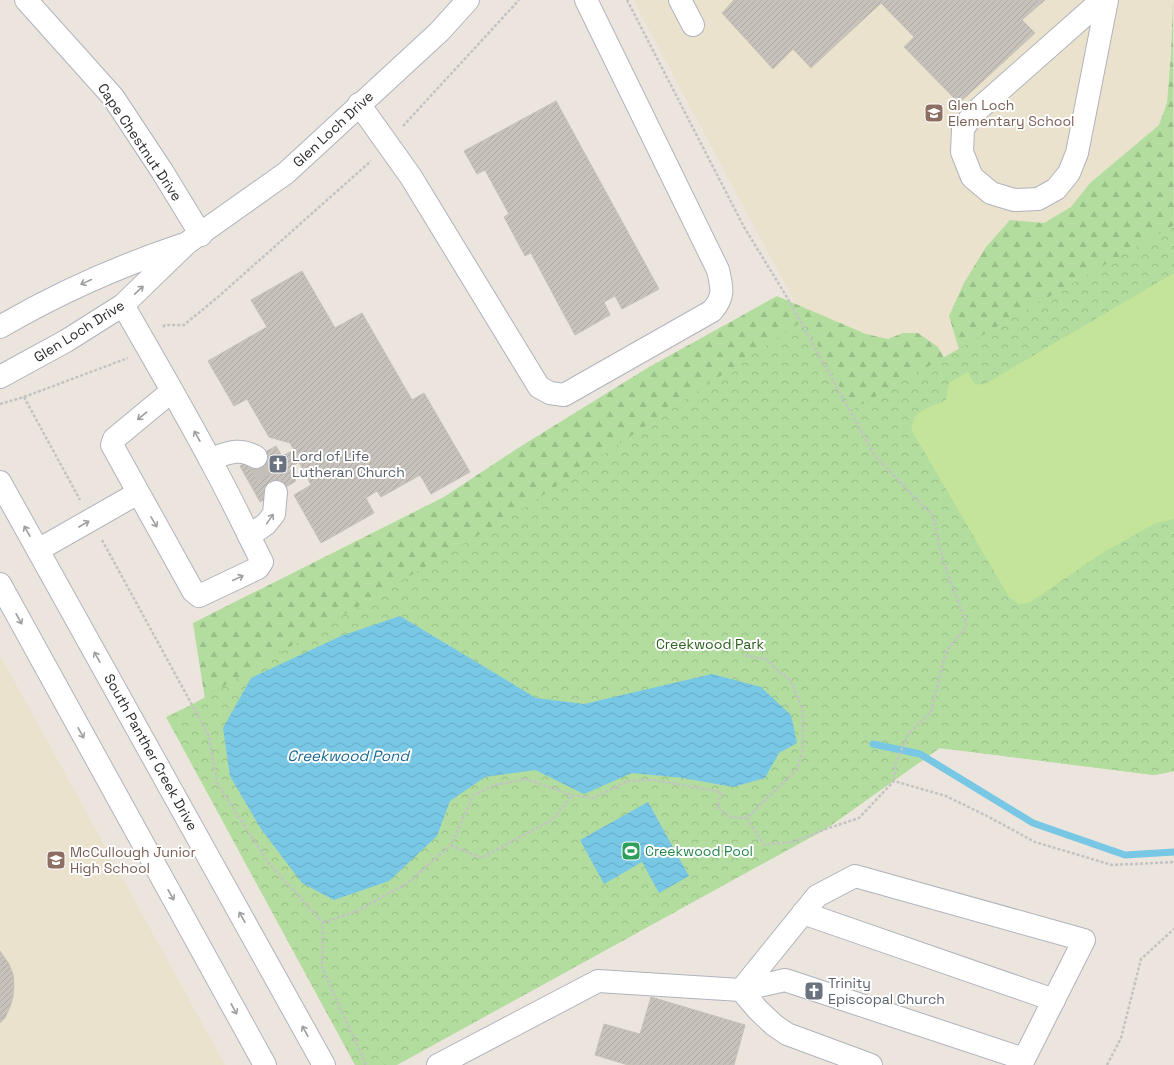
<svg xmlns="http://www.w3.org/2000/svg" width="1174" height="1065" font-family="'Space Grotesk',sans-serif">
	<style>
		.education { fill: #ebe2ce }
		.forest { fill: url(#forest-firs) }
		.park { fill: url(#park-crowns) }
		.pitch { fill: #c4e49a }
		.water { fill: url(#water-waves) }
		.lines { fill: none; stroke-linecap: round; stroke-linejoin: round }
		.stream { stroke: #78c7e5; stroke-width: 7 }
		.building { fill: url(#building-hatch); stroke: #c6c1b7 }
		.minor-tunnel { stroke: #c4c0b9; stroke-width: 22; stroke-dasharray: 22 11; stroke-linecap: butt }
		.minor-casing { stroke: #b0b3bd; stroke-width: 24 }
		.path { stroke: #c3c3c3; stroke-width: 2.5; stroke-dasharray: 3 2; stroke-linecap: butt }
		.minor { stroke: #fff; stroke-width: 22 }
		.oneway { stroke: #9f9f9f }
		.labels { text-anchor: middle; stroke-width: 4; stroke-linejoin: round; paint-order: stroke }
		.education-label { font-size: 14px; fill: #785e54; stroke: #fff; text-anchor: start }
		.street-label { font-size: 14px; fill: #2a2a2a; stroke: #fff }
		.worship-label { font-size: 14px; fill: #5b616d; stroke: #fff; text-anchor: start }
		.park-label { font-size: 14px; fill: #2d6120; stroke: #fff }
		.leisure-label { font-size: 14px; fill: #27864d; stroke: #fff; text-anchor: start }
		.water-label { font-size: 15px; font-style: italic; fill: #186690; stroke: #fff }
	</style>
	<defs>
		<pattern id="forest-firs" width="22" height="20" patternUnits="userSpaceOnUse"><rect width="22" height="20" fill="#b3dd9e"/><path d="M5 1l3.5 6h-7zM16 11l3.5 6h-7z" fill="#9abe88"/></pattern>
		<pattern id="park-crowns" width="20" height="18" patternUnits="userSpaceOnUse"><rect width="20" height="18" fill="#b3dd9e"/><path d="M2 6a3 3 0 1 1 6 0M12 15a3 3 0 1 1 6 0" fill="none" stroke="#9abe88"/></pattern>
		<pattern id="water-waves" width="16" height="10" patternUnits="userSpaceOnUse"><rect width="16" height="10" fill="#78c7e5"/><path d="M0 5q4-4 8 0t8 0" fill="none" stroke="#68abc5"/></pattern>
		<pattern id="building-hatch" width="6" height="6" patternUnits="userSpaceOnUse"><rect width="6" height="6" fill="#c7c3bc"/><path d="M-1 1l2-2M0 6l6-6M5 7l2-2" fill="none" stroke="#aba8a2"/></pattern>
	</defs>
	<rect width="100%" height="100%" fill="#ebe5dd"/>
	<g class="education">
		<path d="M633,0h541v225l-322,185z"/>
		<path d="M0,655l225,410h-225z"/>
	</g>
	<g class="forest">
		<path d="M1173,0l1,273 -213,83 -12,-40 15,-33 22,-36 24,-27 34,3 27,-16 19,-24 69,-58 8,-22 4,-48z"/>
		<path d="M777,296l89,38 22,5 15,-6h15l20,14 236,424 -20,4 -214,-27 -731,-23 -16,-102 251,-126 71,-47 134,-83z"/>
	</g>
	<path class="park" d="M1174,225v546l-20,4 -214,-27 -114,81 -429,236h-42l-189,-348 29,-14 321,-190 288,-193 48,90z"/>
	<path class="pitch" d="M1174,273v246l-18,4 -54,30 -73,50 -10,1 -10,-7 -98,-168 3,-12 9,-7 23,-10 3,-17 19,-11c5,10 5,14 17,12z"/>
	<g class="water">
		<path d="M400,616l136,82 48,6 128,-30 49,13 30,28 6,28 -18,10 -14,25 -32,9 -50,-9 -51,-5 -48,21 -49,-24 -50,7 -35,24 -13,35 -48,45 -55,19 -32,-17 -41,-54 -31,-53 -7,-48 28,-50 90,-42z"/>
		<path d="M648,802l41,74 -30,17 -17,-31 -38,22 -24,-44z"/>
	</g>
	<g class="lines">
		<path class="stream" d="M873,744l47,10 113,69 92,32 49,-3"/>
	</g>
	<g class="building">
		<path d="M734,0h311l-23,20 13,13 -76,70 -55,-56 10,-10 -33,-34 -70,65 -18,-19 -20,20 -51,-56z"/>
		<path d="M556,101l103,188 -37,20 -7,-13 -11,6 6,13 -35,20 -44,-82 -6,3 -21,-39 5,-3 -24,-44 -8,4 -13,-23z"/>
		<path d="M302,271l33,57 27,-15 50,87 12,-7 46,79 -39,22 -11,-19 -39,22 -4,-6 -11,7 8,15 -53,30 -27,-48 17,-10 -12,-23 -10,6 7,13 -36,21 -20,-36 36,-20 6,10 12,-6 -4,-7 -21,-6 -22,-38 -13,7 -26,-45 59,-34 -16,-27z"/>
		<path d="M0,951l9,13 4,10 1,12 -1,11 -3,10 -5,11 -5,5z"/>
		<path d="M651,997l94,28 -11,40h-106l-33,-10 9,-31 36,10z"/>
	</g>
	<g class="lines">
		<path class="minor-tunnel" d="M256,457l20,35"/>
		<defs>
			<g id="minor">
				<path d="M26,0l87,97 49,74 39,64"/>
				<path d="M680,0l13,25"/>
				<path d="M1102,0l-129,114 -10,15 -1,23 10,25 19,16 23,7 24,-1 18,-10 13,-16 8,-20 30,-153"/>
				<path d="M359,104l52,73 128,210 11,6 14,2 148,-84c13,-15 10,-23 6,-41l-132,-270"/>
				<path d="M123,305c31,54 62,107 91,162 17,31 32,63 48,95l-4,6 -59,28 -6,-5 -81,-146 2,-6 58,-48"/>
				<path d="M0,327c58,-34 119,-61 182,-82"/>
				<path d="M0,377l66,-36 57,-36 64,-62 99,-70 153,-141 29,-32"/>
				<path d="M210,459c18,-6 29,-12 46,-2"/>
				<path d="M0,482l324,583"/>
				<path d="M249,536l17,-12 8,-10 2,-22"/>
				<path d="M38,550l100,-57"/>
				<path d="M0,584l265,481"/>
				<path d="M803,913l251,87"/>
				<path d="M741,990l17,20 16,15 13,9 84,31"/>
				<path d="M438,1065l160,-84 143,9 44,-10 239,79 60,-119 -229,-64 -38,20 -76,94"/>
			</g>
		</defs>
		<use href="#minor" class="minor-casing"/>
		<g class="path">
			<path d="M627,0l117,227 44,72 87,157 58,60 10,45 24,64 -21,27 -15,60 -23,22 -12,29 -2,18"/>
			<path d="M403,126l116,-126"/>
			<path d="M163,327l2,-2h19l34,-28 153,-136"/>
			<path d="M24,397l56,103"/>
			<path d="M0,404l24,-7 104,-39"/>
			<path d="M102,540l107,196 8,47 51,79 55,61 -1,45 44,97"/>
			<path d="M747,818l17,27 29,-3 33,-13 33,-11 35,-37 52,15 41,20 48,26 77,23 62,-3"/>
			<path d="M451,845l30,13 71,-38 20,-25"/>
			<path d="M323,923l36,-13 50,-28 42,-37 22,-49 21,-11 32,-6 46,16 21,3 35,-17 26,-1 67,12 -3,15 11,10 18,1 50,-49 6,-21v-36l-8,-22 -6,-11 -9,-6 -14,-14 -23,-4"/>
			<path d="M1107,1065l14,-27 20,-79 33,-30"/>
		</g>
		<use href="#minor" class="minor"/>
	</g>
	<defs><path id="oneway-shaft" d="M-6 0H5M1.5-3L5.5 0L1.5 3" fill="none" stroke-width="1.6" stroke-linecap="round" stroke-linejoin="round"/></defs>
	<g class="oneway">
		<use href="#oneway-shaft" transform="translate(86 282) rotate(155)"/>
		<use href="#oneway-shaft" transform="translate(139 290) rotate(-43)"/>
		<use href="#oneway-shaft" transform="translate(142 416) rotate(140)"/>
		<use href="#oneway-shaft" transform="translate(197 436) rotate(-119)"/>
		<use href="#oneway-shaft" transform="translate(270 519) rotate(-55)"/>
		<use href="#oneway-shaft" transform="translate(154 522) rotate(60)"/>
		<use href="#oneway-shaft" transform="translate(84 524) rotate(-30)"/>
		<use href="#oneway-shaft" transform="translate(27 531) rotate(-119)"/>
		<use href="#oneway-shaft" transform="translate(238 578) rotate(-25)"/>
		<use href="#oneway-shaft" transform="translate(19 619) rotate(61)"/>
		<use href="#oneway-shaft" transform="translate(97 657) rotate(-119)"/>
		<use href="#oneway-shaft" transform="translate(81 733) rotate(61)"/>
		<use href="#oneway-shaft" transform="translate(171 895) rotate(61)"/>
		<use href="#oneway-shaft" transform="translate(242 917) rotate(-119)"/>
		<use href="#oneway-shaft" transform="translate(234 1009) rotate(61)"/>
		<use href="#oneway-shaft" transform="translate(305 1031) rotate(-119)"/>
	</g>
	<defs>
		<symbol id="school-square" viewBox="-11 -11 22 22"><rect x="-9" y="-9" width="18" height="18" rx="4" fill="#8d6e63" stroke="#fff"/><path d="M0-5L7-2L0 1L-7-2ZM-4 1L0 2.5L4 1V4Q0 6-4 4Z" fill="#fff"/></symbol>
		<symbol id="church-square" viewBox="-11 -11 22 22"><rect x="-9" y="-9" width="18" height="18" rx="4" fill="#6b7280" stroke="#fff"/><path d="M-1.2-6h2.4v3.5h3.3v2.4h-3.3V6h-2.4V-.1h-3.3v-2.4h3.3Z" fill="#fff"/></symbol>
		<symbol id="stadium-square" viewBox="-11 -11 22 22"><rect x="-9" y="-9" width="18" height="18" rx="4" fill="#2e9e5b" stroke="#fff"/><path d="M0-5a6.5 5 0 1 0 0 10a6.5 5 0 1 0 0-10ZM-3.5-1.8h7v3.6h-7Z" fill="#fff"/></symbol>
	</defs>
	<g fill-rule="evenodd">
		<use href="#school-square" x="923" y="102" width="22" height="22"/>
		<use href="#church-square" x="267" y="453" width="22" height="22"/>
		<use href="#stadium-square" x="620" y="840" width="22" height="22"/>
		<use href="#school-square" x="45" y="849" width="22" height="22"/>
		<use href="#church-square" x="803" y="980" width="22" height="22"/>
	</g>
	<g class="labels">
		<g class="education-label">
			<text x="948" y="110">Glen Loch<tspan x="948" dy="16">Elementary School</tspan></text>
			<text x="70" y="857">McCullough Junior<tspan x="70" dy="16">High School</tspan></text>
		</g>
		<g class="street-label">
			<text transform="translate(333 129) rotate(-43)" y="5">Glen Loch Drive</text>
			<text transform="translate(140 142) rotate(56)" y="5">Cape Chestnut Drive</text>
			<text transform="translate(79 331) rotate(-32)" y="5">Glen Loch Drive</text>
			<text transform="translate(151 752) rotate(61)" y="5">South Panther Creek Drive</text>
		</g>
		<g class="worship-label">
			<text x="292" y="461">Lord of Life<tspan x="292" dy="16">Lutheran Church</tspan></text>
			<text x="828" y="988">Trinity<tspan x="828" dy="16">Episcopal Church</tspan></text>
		</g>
		<g class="park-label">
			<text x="710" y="649">Creekwood Park</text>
		</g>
		<g class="leisure-label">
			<text x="645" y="856">Creekwood Pool</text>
		</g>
		<g class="water-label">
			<text x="348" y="761">Creekwood Pond</text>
		</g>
	</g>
</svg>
